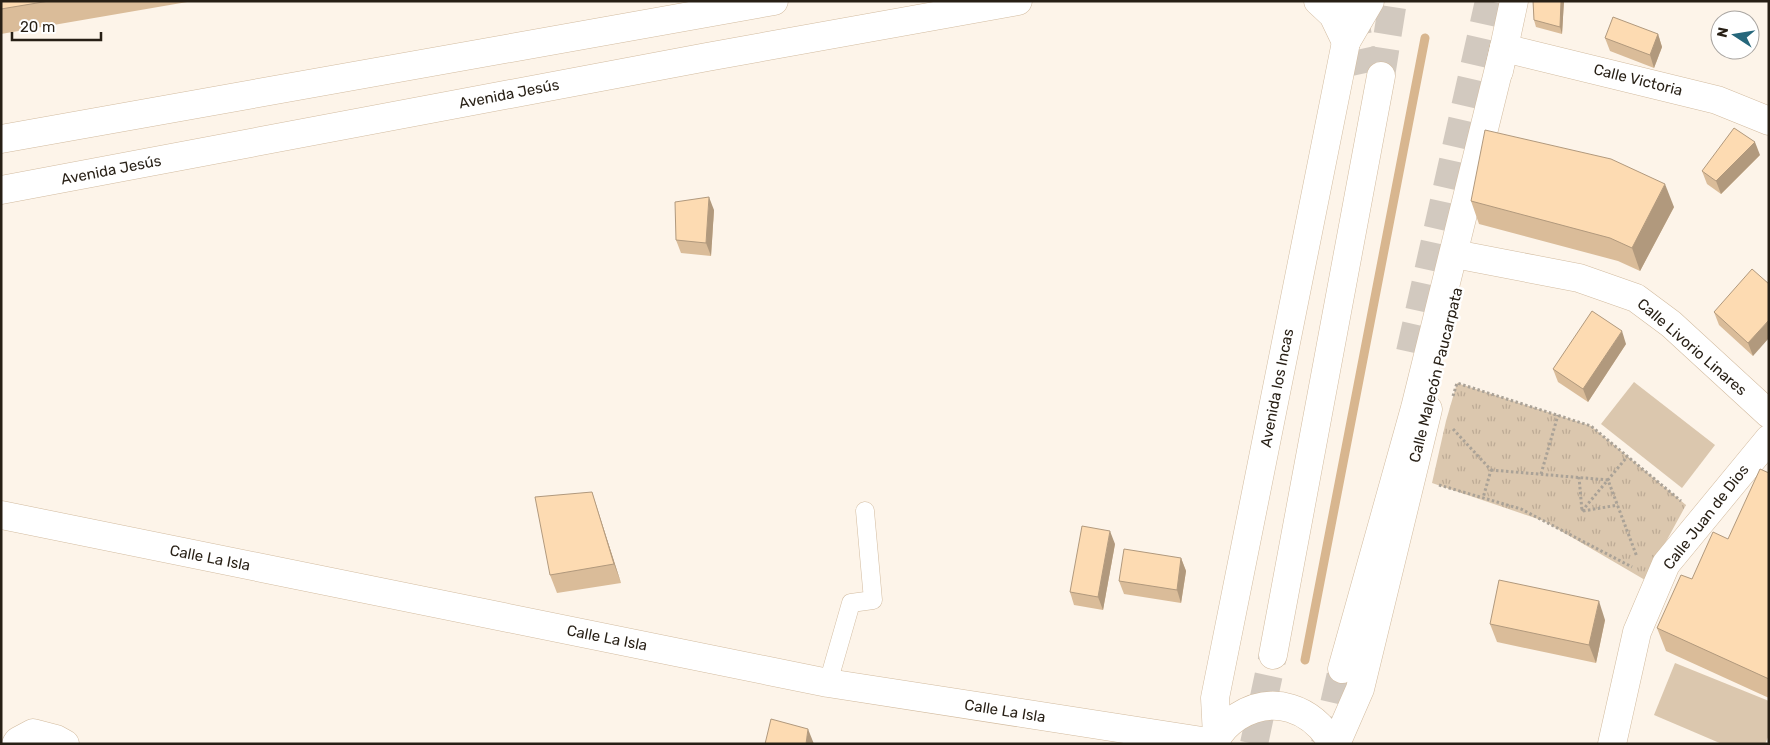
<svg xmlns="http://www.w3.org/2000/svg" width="1770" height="745" font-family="Rubik,sans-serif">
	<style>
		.park { fill: url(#park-tufts) }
		.pitch { fill: #dbc7ae }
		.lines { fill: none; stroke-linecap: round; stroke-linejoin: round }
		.stream { stroke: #d8b68f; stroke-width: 9 }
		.primary-tunnel { stroke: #d2c9bf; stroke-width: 28; stroke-dasharray: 28 14; stroke-linecap: butt }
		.lane-casing { stroke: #d2bb9f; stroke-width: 19 }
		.street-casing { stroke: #d2bb9f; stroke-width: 29 }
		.secondary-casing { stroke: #d2bb9f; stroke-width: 29 }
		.primary-casing { stroke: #d2bb9f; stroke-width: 29 }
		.path { stroke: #aaa297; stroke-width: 3; stroke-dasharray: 2.5 2.5; stroke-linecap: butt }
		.lane { stroke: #fff; stroke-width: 18 }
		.street { stroke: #fff; stroke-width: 28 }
		.secondary { stroke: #fff; stroke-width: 28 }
		.primary { stroke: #fff; stroke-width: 28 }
		.wall { fill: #dabc99 }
		.shaded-wall { fill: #b1997d }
		.building { fill: #fddbb2; stroke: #b1997d }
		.labels { text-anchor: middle; stroke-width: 5; stroke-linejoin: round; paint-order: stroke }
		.street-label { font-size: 15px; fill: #271f15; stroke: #fff }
	</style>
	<defs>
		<pattern id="park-tufts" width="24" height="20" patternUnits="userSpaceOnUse" patternTransform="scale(1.25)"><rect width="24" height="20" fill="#dbc7ae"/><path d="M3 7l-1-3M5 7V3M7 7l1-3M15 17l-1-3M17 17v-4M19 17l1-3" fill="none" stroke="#bcaa95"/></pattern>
	</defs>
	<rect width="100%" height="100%" fill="#fdf4e9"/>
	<path class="park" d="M1457,383l134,43 95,79 -41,75 -101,-59 -112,-38 14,-62z"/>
	<g class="pitch">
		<path d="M1634,382l81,63 -33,43 -81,-64z"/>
		<path d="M1675,663l94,38v34l-4,9h-43l-68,-29z"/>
	</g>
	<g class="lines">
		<path class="stream" d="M1305,660l120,-622"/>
		<g class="primary-tunnel">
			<path d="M1352,8l14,65"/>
			<path d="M1381,76l12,-75"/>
			<path d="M1410,352l79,-351"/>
			<path d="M1254,744l19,-89"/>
			<path d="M1325,744l17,-75"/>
		</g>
		<defs>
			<path id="lane" d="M828,683l23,-80 22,-3 -8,-89"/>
			<g id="street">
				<path d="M1346,42l24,-41"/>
				<path d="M1504,48l213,52 52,21"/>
				<path d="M1499,71l15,-70"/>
				<path d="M1465,256l114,22 57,20 35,26 98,90"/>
				<path d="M1,515l827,168 387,60"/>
				<path d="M1217,736l-2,-38 131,-656 -5,-41"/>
				<path d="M16,744l2,-3 15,-8 23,6 9,5"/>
				<path d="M1215,744c3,-12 12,-20 22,-27 36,-23 75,-9 96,27"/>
				<path d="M1336,744l24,-55 68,-280"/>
				<path d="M1612,744l25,-112 29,-68 103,-125"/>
			</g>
			<g id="secondary">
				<path d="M1318,1l15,14 13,27"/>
				<path d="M1,139l773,-138"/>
				<path d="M1,190l706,-133 311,-56"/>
			</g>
			<g id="primary">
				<path d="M1273,655l108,-579"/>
				<path d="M1342,669l73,-261 89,-360"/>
			</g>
		</defs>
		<use href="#lane" class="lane-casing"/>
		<use href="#street" class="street-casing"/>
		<use href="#secondary" class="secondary-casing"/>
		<use href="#primary" class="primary-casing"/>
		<g class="path">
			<path d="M1453,396l4,-13 134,43 90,75"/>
			<path d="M1453,429l38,41 -8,28"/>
			<path d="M1491,470l117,10 29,77"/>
			<path d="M1541,474l17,-59"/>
			<path d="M1579,477l3,34"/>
			<path d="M1439,485l82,24 111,58"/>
			<path d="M1582,511l45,-54"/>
			<path d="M1583,511l35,-6"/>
		</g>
		<use href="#lane" class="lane"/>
		<use href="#street" class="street"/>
		<use href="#secondary" class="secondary"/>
		<use href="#primary" class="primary"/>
	</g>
	<g class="wall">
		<path d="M1,1h192l-192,33z"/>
		<path d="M1533,1h31l-2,33 -26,-7 -2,-7z"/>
		<path d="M1658,34l4,13 -8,21 -44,-17 -5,-13z"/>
		<path d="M1760,155l-39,39 -14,-10 -5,-13z"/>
		<path d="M1471,201l203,6 -34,64 -22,-10 -139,-37z"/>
		<path d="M714,210l-3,46 -30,-3 -5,-13z"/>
		<path d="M1769,284l-16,72 -34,-31 -5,-13z"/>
		<path d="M1626,344l-38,58 -30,-20 -5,-13z"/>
		<path d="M1769,473v225l-103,-47 -9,-23 35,-49 36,-40z"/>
		<path d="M592,492l6,19 23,72 -64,10 -7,-18z"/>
		<path d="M1115,544l-12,66 -29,-5 -4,-13z"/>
		<path d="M1181,558l5,13 -5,32 -57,-9 -5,-13z"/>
		<path d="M1605,620l-9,43 -99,-21 -7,-18z"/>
	</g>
	<g class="shaded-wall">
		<path d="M1561,1h3l-2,33 -2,-7z"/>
		<path d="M1658,34l4,13 -8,21 -4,-13z"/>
		<path d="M1755,142l5,13 -39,39 -5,-13z"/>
		<path d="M1665,184l9,23 -34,64 -8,-23z"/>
		<path d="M709,197l5,13 -3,46 -5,-13z"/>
		<path d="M1769,320v18l-16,18 -5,-13z"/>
		<path d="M1622,331l4,13 -38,58 -5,-13z"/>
		<path d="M592,492l6,19 23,72 -7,-19z"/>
		<path d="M1110,531l5,13 -12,66 -5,-13z"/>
		<path d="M1181,558l5,13 -5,32 -4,-13z"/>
		<path d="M1599,601l6,19 -9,43 -7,-18z"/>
		<path d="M808,729l6,15h-8z"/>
	</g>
	<g class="building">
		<path d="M1,1h48l-48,8z"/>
		<path d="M1533,1h28l-1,26 -26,-7z"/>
		<path d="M1613,17l45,17 -8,21 -45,-17z"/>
		<path d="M1734,128l21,14 -39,39 -14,-10z"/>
		<path d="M1485,130l126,29 54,25 -33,64 -22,-10 -139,-37z"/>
		<path d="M709,197l-3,46 -30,-3 -1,-38z"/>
		<path d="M1752,269l17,15v36l-21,23 -34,-31z"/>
		<path d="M1592,311l30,20 -39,58 -30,-20z"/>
		<path d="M1760,469l9,4v206l-112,-51 24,-53 11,4 21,-47 15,7z"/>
		<path d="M592,492l22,72 -64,11 -15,-78z"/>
		<path d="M1082,526l28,5 -12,66 -28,-5z"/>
		<path d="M1124,549l57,9 -4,32 -58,-9z"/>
		<path d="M1499,580l100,21 -10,44 -99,-21z"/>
		<path d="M771,719l37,10 -2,15h-41z"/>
	</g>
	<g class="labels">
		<g class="street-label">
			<text transform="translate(1638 80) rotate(14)" y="5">Calle Victoria</text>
			<text transform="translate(509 94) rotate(-11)" y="5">Avenida Jesús</text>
			<text transform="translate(111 170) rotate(-11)" y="5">Avenida Jesús</text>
			<text transform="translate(1692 347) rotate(41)" y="5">Calle Livorio Linares</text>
			<text transform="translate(1436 375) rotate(-76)" y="5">Calle Malecón Paucarpata</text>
			<text transform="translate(1277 388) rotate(-79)" y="5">Avenida los Incas</text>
			<text transform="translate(1706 517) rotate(-52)" y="5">Calle Juan de Dios</text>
			<text transform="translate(210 558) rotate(11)" y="5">Calle La Isla</text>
			<text transform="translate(607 638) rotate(11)" y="5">Calle La Isla</text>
			<text transform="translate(1005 711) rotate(9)" y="5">Calle La Isla</text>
		</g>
	</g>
	<rect width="1770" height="745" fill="none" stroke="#271f15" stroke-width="5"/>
	<g transform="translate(1735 35) rotate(282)"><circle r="24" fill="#ffffff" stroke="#a9a5a1"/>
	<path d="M0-4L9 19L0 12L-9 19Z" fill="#26677b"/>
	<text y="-8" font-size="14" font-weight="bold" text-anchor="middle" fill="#271f15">N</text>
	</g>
	<path d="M12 32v8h89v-8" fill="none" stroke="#271f15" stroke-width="2.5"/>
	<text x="20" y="32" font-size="15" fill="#271f15" stroke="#ffffff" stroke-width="4" paint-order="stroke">20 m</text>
</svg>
